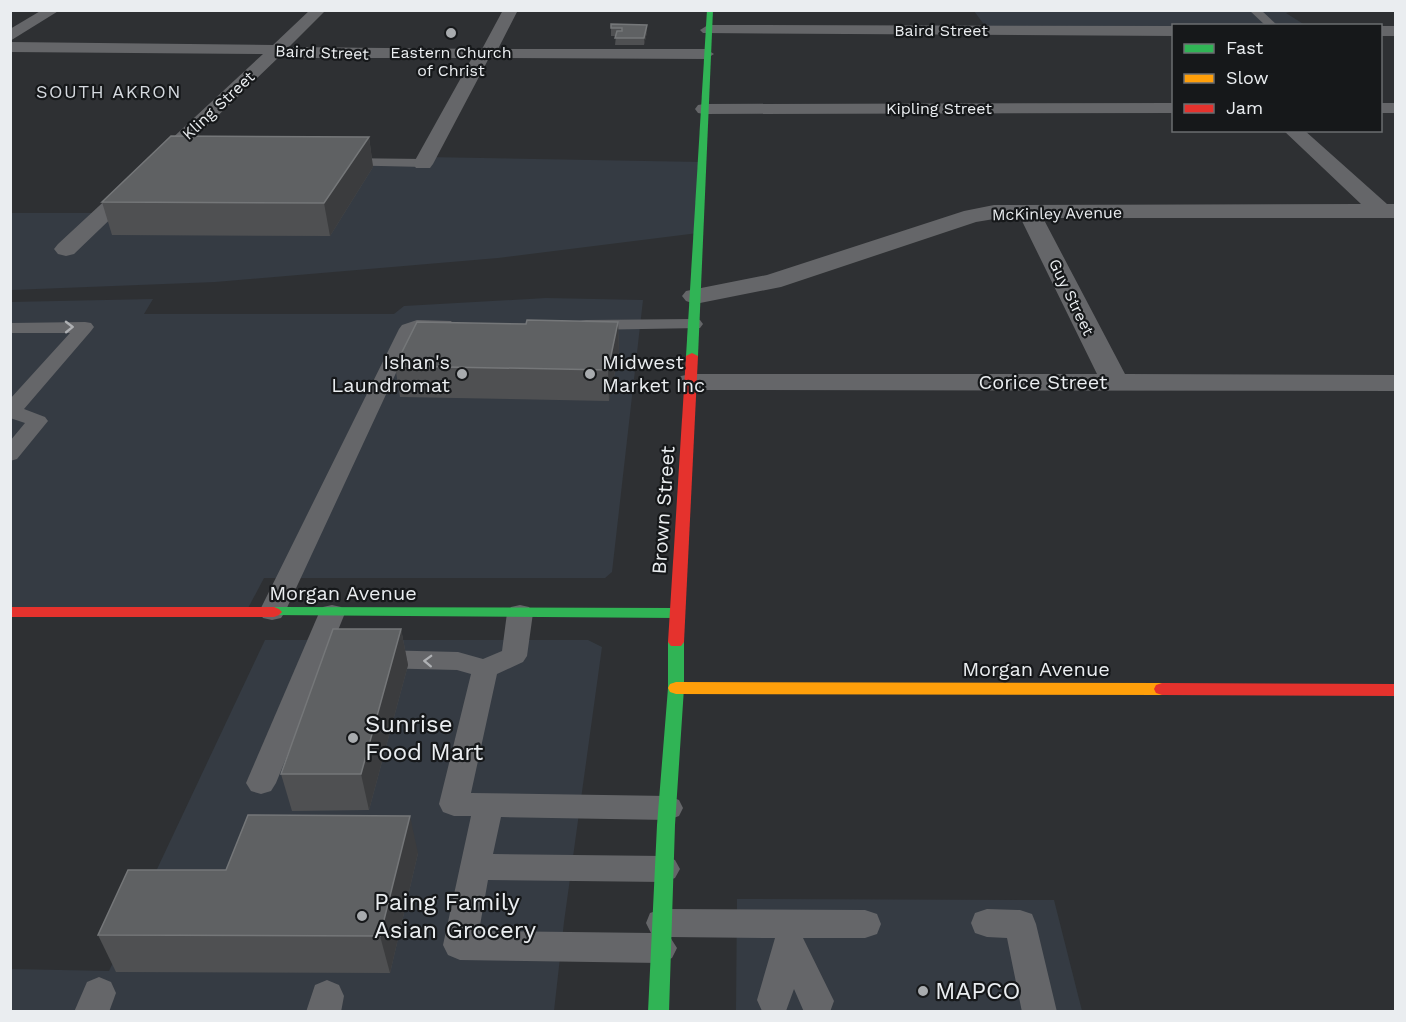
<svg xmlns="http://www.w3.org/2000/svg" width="1406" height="1022" font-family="'Work Sans',sans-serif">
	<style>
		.built { fill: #353b43 }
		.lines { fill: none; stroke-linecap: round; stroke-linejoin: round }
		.lane { fill: #656669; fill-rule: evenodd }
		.street { fill: #656669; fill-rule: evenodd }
		.fast { fill: #30b455; fill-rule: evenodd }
		.slow { fill: #ff9f0a; fill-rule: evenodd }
		.jam { fill: #e5322d; fill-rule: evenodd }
		.wall { fill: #4f5052 }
		.shaded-wall { fill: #3b3c3e }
		.building { fill: #5f6163; stroke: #757779; stroke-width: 1.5 }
		.oneway { stroke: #aeb0b3 }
		.poi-dot { fill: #a8abae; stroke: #16181a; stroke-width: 2 }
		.labels { text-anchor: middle; stroke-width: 4.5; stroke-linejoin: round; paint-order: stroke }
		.far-street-label { font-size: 16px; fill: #eaedf0; stroke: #16181a }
		.far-poi-label { font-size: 16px; fill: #eaedf0; stroke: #16181a }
		.far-neighbourhood-label { font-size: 18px; letter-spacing: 1.5px; fill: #d5d9df; stroke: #16181a }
		.poi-label { font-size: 20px; fill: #eaedf0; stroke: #16181a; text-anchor: end }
		.street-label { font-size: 20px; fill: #eaedf0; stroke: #16181a }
		.near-poi-label { font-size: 24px; fill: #eaedf0; stroke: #16181a; text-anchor: start }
	</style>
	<rect width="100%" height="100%" fill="#2e3033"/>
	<g class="built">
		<path d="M1297,10l-11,3 19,12 -131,1 -1,5 -185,-1 -14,-19z"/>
		<path d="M426,157l275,5 -3,71 -200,25 -283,24 -204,8 -1,-77h94l54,-51 264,2z"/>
		<path d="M546,298l97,2 -31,272 -7,6h-341l-18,34h-235l-1,-310 143,-3 -9,15h250l10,-8z"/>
		<path d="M265,640h323l14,7 -38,275 -10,89 -543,1v-43l98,2z"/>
		<path d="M737,899l317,1 28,111 -346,1z"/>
	</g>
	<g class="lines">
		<g class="lane">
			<path d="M1249,10h12l17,16h-12z"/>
			<path d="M342,158l82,1 7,4 -7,4 -87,-2 -2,-3z"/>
			<path d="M694,319l6,1 3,4 -3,4 -114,2 -6,-1 -3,-4 3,-4 6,-1z"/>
			<path d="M417,320l34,1 3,4 -3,4 -36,3 -130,280 -4,6 -9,2 -9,-2 -4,-6 140,-283 3,-4z"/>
			<path d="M85,322l6,1 3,4 -3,4 -67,78 21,8 3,4 -31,38 -7,2v-20l15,-18 -15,-5v-19l60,-66h-60v-10z"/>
			<path d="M332,605l9,2 4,6 -69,170 -5,8 -10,3 -10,-3 -5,-8 73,-170 4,-6z"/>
			<path d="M520,605l9,2 4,6 -6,43 -4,6 -26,12 -26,119 197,3 11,4 4,8 -4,8 -11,4 -167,-3 -8,37 171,2 11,4 5,9 -5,9 -11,4 -176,-2 -9,51 172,2 -5,-10 4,-10 12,-4 203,1 12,4 4,10 -4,10 -12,4h-62l31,63 -4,11h-26l-10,-23 -8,22h-24l-5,-11 18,-62 -105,-1 7,11 -5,10 -12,5 -200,-3 -12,-5 -5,-10 28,-129h-17l-11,-4 -4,-8 32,-130 -14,-4 -80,-2 -9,-3 -4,-6 4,-6 9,-3 81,2 25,7 19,-8 5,-38 4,-6z"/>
			<path d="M987,909l33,1 12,4 4,10 21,88h-35l-15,-74 -20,-1 -12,-4 -4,-10 4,-10z"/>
			<path d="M99,977l12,5 5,11 -7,19h-35l13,-30z"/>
			<path d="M327,980l12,5 5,11 -3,16h-35l9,-27z"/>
		</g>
		<g class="street">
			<path d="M42,10h18l-50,31v-12z"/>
			<path d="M310,10h16l-37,37 193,2 21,-39h15l-20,39h208l8,5 -8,5 -217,-1 -56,106 -3,4h-14l-3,-4 59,-106h-172l-20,-2 -206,198 -8,2 -8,-2 -4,-5 4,-5 205,-190 -253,-2v-10l263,3z"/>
			<path d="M708,25l466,1v10l-471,-3 -3,-3z"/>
			<rect x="1380" y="26" width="16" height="10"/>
			<path d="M1174,103v10l-470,1 -6,-1 -3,-4 3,-4 6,-1z"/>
			<rect x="1380" y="103" width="16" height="10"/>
			<path d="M1283,130h21l83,74h9v14h-353l82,156 271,1v16l-705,-1 -10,-2 -4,-6 4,-6 10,-2h406l-76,-155h-27l-18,3 -195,65 -86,17 -9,-3 -4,-5 4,-5 81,-16 197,-64 30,-6 367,-1z"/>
		</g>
		<g class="fast">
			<path d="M707,10h6l-15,346 -6,3 -6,-3z"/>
			<path d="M274,607l402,1 5,2 3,3 -3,3 -5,2 -407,-3 -3,-3 3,-3z"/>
			<path d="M676,637l5,1 3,4v46l-9,137 -6,187h-21l9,-187 11,-137v-46l3,-4z"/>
		</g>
		<path class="slow" d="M676,682l486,1 6,2 2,4 -2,4 -6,2 -486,-1 -6,-2 -2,-4 2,-4z"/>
		<g class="jam">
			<path d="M692,353l6,3 -14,286 -3,4h-10l-3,-4 18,-286z"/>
			<path d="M10,607h264l5,2 3,3 -3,3 -5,2h-264z"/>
			<path d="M1162,683l234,1v12l-234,-1 -6,-2 -2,-4 2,-4z"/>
		</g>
	</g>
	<g class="wall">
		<path d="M647,25v7l-3,13h-29l1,-9h-5v-8z"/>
		<path d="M369,137l4,30 -43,69 -218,-1 -10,-33z"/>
		<path d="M618,322l1,30 -10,49 -209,-4 -5,-31 131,-42z"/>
		<path d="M401,629l7,36 -39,145 -77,1 -11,-37z"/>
		<path d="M418,853l-28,120 -274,-1 -18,-37 128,-65z"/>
	</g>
	<g class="shaded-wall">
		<path d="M647,25v7l-3,13v-7z"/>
		<path d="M369,137l4,30 -43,69 -6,-33z"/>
		<path d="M618,322l1,30 -10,49 -1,-31z"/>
		<path d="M401,629l7,36 -39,145 -8,-36z"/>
		<path d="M410,816l8,37 -28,120 -10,-37z"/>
	</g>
	<g class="building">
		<path d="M611,24l36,1 -3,13h-29l2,-7h5v-3h-11z"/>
		<path d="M171,136l198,1 -45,66 -222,-1z"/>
		<path d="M527,320l91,2 -10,48 -213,-4 22,-44 109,2z"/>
		<path d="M333,629h68l-40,145h-80z"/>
		<path d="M248,815l162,1 -30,120 -282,-1 30,-65h98z"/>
	</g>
	<defs><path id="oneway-chevron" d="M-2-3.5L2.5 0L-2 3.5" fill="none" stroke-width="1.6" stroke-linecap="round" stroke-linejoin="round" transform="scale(1.5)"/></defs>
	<g class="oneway">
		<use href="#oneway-chevron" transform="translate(69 327) rotate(-1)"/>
		<use href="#oneway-chevron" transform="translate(428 661) rotate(-178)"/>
	</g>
	<g class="poi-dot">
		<circle cx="451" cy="33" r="6"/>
		<circle cx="462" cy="374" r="6"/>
		<circle cx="590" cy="374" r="6"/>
		<circle cx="353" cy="738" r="6"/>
		<circle cx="362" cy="916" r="6"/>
		<circle cx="923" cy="991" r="6"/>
	</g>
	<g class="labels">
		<g class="far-street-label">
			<text x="941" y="36">Baird Street</text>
			<text transform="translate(322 52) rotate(2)" y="6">Baird Street</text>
			<text transform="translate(218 105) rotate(-43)" y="6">Kling Street</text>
			<text x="939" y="114">Kipling Street</text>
			<text transform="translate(1057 213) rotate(-1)" y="6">McKinley Avenue</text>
			<text transform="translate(1072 297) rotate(64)" y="6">Guy Street</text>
		</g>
		<g class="far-poi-label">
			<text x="451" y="58">Eastern Church<tspan x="451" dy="18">of Christ</tspan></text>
		</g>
		<g class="far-neighbourhood-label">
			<text x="109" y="98">SOUTH AKRON</text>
		</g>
		<g class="poi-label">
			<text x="450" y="369">Ishan's<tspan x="450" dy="23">Laundromat</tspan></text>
			<text x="602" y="369" text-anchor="start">Midwest<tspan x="602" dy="23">Market Inc</tspan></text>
		</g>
		<g class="street-label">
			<text x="1043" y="389">Corice Street</text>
			<text transform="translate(663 510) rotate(-86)" y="7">Brown Street</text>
			<text x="343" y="600">Morgan Avenue</text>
			<text x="1036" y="676">Morgan Avenue</text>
		</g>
		<g class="near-poi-label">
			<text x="365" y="732">Sunrise<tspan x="365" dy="28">Food Mart</tspan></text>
			<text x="374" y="910">Paing Family<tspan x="374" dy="28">Asian Grocery</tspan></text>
			<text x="935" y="999">MAPCO</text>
		</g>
	</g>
	<rect width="1406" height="1022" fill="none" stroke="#eaedf0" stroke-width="24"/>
	<rect x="1172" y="24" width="210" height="108" fill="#16181a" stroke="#6b6d70" stroke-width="1.5"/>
	<rect x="1184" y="44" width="30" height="9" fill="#30b455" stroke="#6b6d70" stroke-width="1.5"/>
	<text x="1226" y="54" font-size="18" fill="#eaedf0">Fast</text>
	<rect x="1184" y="74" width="30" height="9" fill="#ff9f0a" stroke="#6b6d70" stroke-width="1.5"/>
	<text x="1226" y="84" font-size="18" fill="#eaedf0">Slow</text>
	<rect x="1184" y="104" width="30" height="9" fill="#e5322d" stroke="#6b6d70" stroke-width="1.5"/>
	<text x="1226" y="114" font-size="18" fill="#eaedf0">Jam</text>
</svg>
